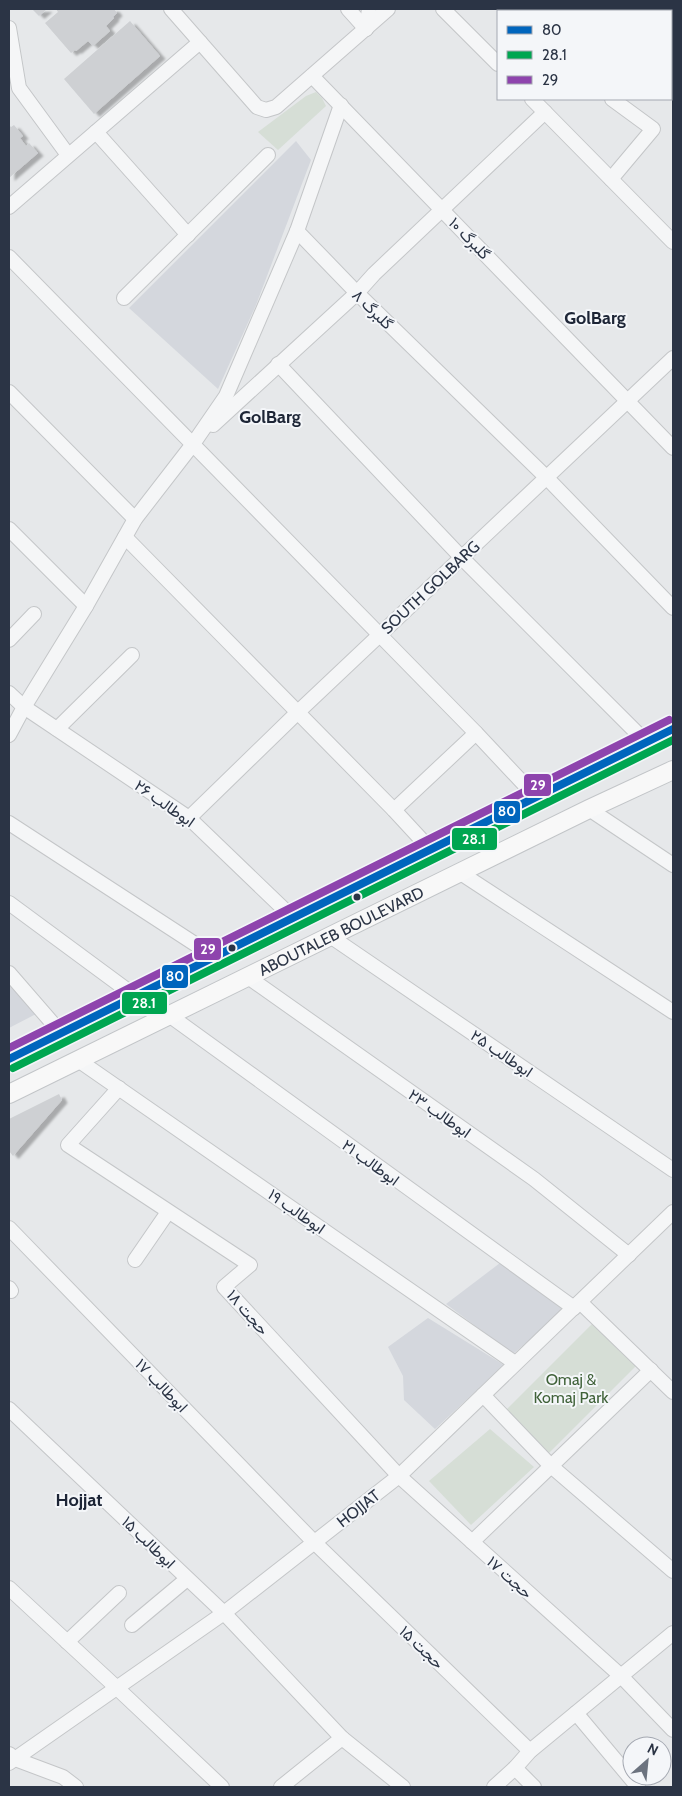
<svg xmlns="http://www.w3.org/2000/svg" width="682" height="1796" font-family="Cabin,Vazirmatn,sans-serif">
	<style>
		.built { fill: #d4d7dd }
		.green { fill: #d6ded6 }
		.building { fill: #ced0d3; filter: url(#shadow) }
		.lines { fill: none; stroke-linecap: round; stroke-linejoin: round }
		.minor-casing { stroke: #c4c6c8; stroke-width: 16 }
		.major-casing { stroke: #c2c5c8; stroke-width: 20 }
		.minor { stroke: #f5f6f7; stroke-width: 14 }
		.major { stroke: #f8f8f8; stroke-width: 18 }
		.bus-1-casing { stroke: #f4f6f9; stroke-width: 11 }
		.bus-2-casing { stroke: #f4f6f9; stroke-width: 11 }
		.bus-3-casing { stroke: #f4f6f9; stroke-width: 11 }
		.bus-1 { stroke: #0065bd; stroke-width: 8 }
		.bus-2 { stroke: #00a651; stroke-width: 8 }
		.bus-3 { stroke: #8e44ad; stroke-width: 8 }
		.bus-dot { fill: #2b3445; stroke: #f4f6f9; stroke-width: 2 }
		.labels { text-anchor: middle; stroke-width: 4; stroke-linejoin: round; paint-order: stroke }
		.street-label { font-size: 16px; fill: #2b3445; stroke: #f4f6f9 }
		.park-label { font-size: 16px; fill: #3f6138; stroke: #f4f6f9 }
		.neighbourhood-label { font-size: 18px; font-weight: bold; fill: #1d2536; stroke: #f4f6f9 }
		.line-badge { stroke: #f4f6f9; stroke-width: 2 }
		.badge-label { font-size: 14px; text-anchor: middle; font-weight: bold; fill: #fff }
	</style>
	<defs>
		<filter id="shadow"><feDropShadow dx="5.5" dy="3" stdDeviation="1" flood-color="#0004"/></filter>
	</defs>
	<rect width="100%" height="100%" fill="#e6e8ea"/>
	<g class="built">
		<path d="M296,141l15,19 -55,145 -38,84 -89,-81z"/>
		<path d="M9,981l27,33 -27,14z"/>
		<path d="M500,1263l65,46 -52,45 -67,-50z"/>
		<path d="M428,1318l76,47 -69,64 -31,-29 -1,-24 -15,-29z"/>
	</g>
	<g class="green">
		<path d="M316,92l6,6 4,8 -48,44 -20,-18 48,-36z"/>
		<path d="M593,1323l43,43 -87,87 -43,-43z"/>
		<path d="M490,1429l44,38 -63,58 -42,-44z"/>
	</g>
	<g class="building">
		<path d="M32,9h15l-8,7z"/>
		<path d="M56,9h58l3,4 -4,4 1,1 -8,8 4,5 -17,15 -5,-5 -12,10 -1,-1 -4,3 -26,-30 13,-11z"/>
		<path d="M130,21l30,35 -66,58 -30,-35z"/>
		<path d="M9,125l2,2 3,-2 9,11 -3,2 6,8 3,-3 9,10 -29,25z"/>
		<path d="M59,1094l3,6 -49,56 -4,-5v-32z"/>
	</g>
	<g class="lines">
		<defs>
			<g id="minor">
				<path d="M171,9l86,98 9,3 10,-3 112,-98"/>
				<path d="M348,9l18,20"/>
				<path d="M443,9l55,55"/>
				<path d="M618,9l4,2"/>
				<path d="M9,28l10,60 49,67"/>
				<path d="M366,29l3,-20"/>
				<path d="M671,52l2,2"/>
				<path d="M312,76l361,372"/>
				<path d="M532,99l141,143"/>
				<path d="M341,105l-44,126 60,62 190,185 126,130"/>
				<path d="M96,132l92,103"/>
				<path d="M611,179l42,-50 -41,-30"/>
				<path d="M9,207l191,-165"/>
				<path d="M9,257l467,476 60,64"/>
				<path d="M124,298l144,-143"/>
				<path d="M278,364l184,194 184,184"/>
				<path d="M9,392l126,127"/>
				<path d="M213,425l144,-132 17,-19 171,-162"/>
				<path d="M9,529l77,77"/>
				<path d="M125,537l269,273 36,39"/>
				<path d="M9,640l25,-26"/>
				<path d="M9,693l15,14 165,111 103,99"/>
				<path d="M57,729l75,-74"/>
				<path d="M9,735l15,-28 62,-101 49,-87 58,-75 33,-48 71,-165"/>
				<path d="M589,809l84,56"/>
				<path d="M394,810l82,-77"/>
				<path d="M189,818l109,-106 375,-354"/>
				<path d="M9,823l206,134"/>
				<path d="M459,872l214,140"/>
				<path d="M9,903l126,93"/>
				<path d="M330,936l343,234"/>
				<path d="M9,973l52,60"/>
				<path d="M248,977l286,202 95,76"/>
				<path d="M169,1015l405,293"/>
				<path d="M78,1060l437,303"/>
				<path d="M119,1088l-51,57 182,120 -26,22 175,189 222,200 52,54"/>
				<path d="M9,1228l305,314 216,209"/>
				<path d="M135,1260l33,-48"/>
				<path d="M9,1288l2,3"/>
				<path d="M580,1302l93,90"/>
				<path d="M483,1395l68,71 122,105"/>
				<path d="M9,1409l215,204 118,125 61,49"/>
				<path d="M472,1542l179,-172"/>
				<path d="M9,1588l108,100 105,99"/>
				<path d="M132,1625l55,-46"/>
				<path d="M67,1642l52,-49"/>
				<path d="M576,1713l62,74"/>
				<path d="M9,1754l6,5 48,18 13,10"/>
				<path d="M9,1763l215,-150 175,-137 274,-264"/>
				<path d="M515,1768l19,19"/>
				<path d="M281,1787l61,-49"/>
				<path d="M494,1787l21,-19 15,-17 143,-118"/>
			</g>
			<g id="major">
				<path d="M9,1059l664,-330"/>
				<path id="s1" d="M9,1094l580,-285 84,-39"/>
			</g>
		</defs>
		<use href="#minor" class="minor-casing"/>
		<use href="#major" class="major-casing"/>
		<use href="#minor" class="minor"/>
		<use href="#major" class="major"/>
		<defs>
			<path id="bus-1" d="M9,1059l664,-330"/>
			<path id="bus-2" d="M13,1068l660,-328"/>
			<path id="bus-3" d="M9,1048l660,-328"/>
		</defs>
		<use href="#bus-1" class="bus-1-casing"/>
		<use href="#bus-2" class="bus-2-casing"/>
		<use href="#bus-3" class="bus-3-casing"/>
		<use href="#bus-1" class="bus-1"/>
		<use href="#bus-2" class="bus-2"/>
		<use href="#bus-3" class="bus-3"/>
	</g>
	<g class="bus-dot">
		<circle cx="357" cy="897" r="4.5"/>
		<circle cx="232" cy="948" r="4.5"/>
	</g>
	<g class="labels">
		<g class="street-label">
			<text transform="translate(470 238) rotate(46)" y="6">گلبرگ ۱۰</text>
			<text transform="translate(373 309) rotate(44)" y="6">گلبرگ ۸</text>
			<text transform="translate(430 587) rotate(-43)" y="6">SOUTH GOLBARG</text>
			<text transform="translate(165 803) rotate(35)" y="6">ابوطالب ۲۶</text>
			<text dy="6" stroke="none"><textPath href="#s1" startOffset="370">ABOUTALEB BOULEVARD</textPath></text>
			<text transform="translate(502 1053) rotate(34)" y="6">ابوطالب ۲۵</text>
			<text transform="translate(440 1113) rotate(35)" y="6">ابوطالب ۲۳</text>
			<text transform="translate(371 1162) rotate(36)" y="6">ابوطالب ۲۱</text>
			<text transform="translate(297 1211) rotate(35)" y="6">ابوطالب ۱۹</text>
			<text transform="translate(248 1312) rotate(49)" y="6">حجت ۱۸</text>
			<text transform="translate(162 1385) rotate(46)" y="6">ابوطالب ۱۷</text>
			<text transform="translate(358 1508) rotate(-38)" y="6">HOJJAT</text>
			<text transform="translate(149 1542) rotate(44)" y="6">ابوطالب ۱۵</text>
			<text transform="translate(510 1577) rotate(42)" y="6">حجت ۱۷</text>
			<text transform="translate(422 1647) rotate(44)" y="6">حجت ۱۵</text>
		</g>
		<g class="park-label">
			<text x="571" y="1385">Omaj &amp;<tspan x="571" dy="18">Komaj Park</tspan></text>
		</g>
		<g class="neighbourhood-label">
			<text x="595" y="324">GolBarg</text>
			<text x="270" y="423">GolBarg</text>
			<text x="79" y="1506">Hojjat</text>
		</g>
	</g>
	<g class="line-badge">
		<rect x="523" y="773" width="29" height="24" rx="5" fill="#8e44ad"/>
		<rect x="493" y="800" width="28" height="24" rx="5" fill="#0065bd"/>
		<rect x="451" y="827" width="47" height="24" rx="5" fill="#00a651"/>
		<rect x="193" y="937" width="29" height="24" rx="5" fill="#8e44ad"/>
		<rect x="161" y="964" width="28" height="25" rx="5" fill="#0065bd"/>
		<rect x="121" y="991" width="47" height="24" rx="5" fill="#00a651"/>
	</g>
	<g class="badge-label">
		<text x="538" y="790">29</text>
		<text x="507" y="816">80</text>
		<text x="474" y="844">28.1</text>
		<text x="208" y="954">29</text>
		<text x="175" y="981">80</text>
		<text x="144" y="1008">28.1</text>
	</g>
	<rect width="682" height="1796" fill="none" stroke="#2b3445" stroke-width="20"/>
	<rect x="497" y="10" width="175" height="90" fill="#f4f6f9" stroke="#a4a8b1"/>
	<rect x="507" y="26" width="25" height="8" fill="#0065bd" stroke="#a4a8b1"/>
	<text x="542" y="35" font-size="15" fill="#2b3445">80</text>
	<rect x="507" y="51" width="25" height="8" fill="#00a651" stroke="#a4a8b1"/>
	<text x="542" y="60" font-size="15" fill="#2b3445">28.1</text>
	<rect x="507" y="76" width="25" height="8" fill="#8e44ad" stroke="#a4a8b1"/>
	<text x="542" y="85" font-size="15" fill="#2b3445">29</text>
	<g transform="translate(647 1761) rotate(27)"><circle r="24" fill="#f4f6f9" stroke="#a4a8b1"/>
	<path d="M0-4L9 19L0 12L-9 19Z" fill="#6c737f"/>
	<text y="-8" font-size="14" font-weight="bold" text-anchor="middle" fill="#2b3445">N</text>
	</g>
</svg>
